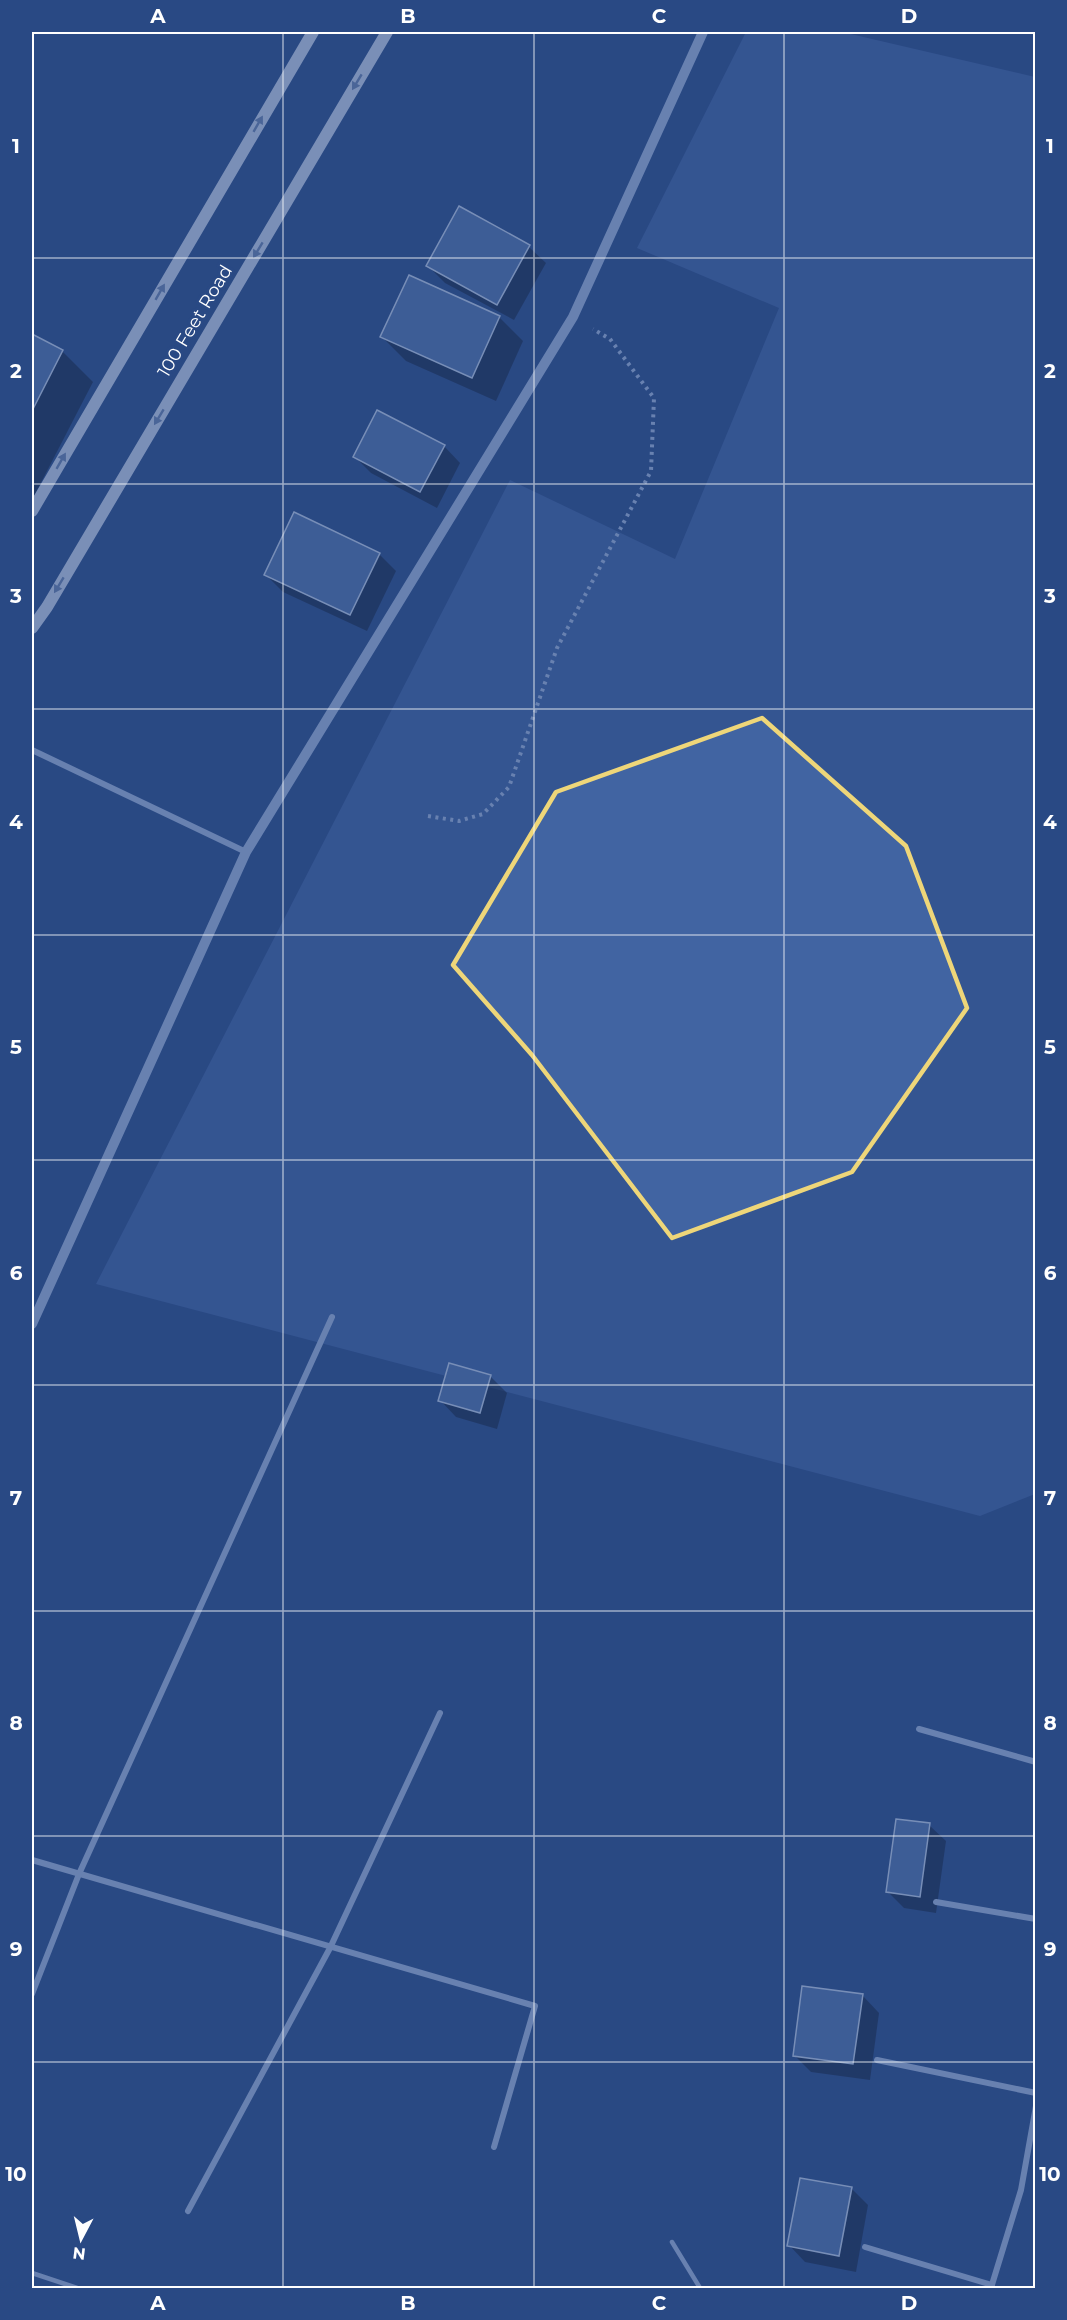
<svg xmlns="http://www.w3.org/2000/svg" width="1067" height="2320" font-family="Montserrat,sans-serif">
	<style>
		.green { fill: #4164a2 }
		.shadow { fill: #0007 }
		.building { fill: #5575ad; stroke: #d6e2f6; stroke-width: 1.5 }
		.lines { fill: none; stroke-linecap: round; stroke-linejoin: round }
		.path { stroke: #b3c6e7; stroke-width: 4; stroke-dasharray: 3 4.5; stroke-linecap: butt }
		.service { stroke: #b3c6e7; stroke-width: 4.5 }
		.minor { stroke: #b3c6e7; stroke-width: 6 }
		.tertiary { stroke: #b3c6e7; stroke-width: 10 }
		.secondary { stroke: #dce5f6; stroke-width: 12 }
		.oneway { fill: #7187b2 }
		.marked { fill: none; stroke: #eed679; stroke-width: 4.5; stroke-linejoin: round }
		.grid { fill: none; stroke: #fff; stroke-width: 1.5; stroke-opacity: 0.55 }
		.labels { text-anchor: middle; stroke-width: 6; stroke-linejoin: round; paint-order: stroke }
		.street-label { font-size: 18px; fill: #fff; stroke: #294984 }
		.neatline { fill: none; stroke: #fff; stroke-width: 2 }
		.grid-label { font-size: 20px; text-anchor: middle; font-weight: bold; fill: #fff }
	</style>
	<rect width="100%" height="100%" fill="#294984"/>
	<path class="green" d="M746,32h96l193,45v1417l-55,22 -884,-232 414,-804 165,79 104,-251 -142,-60z"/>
	<g class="shadow">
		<path d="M529,247l17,16 -32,57 -69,-37 -17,-17z"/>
		<path d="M499,317l24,24 -27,60 -90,-40 -24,-24z"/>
		<path d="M32,335l30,16 31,31 -61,118z"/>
		<path d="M444,446l16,17 -23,45 -66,-35 -16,-16z"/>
		<path d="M379,554l17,17 -29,60 -84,-39 -17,-17z"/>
		<path d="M490,1376l17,17 -10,36 -41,-12 -16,-17z"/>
		<path d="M929,1825l17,16 -10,72 -32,-5 -16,-16z"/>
		<path d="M863,1996l16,17 -9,67 -59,-8 -17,-17z"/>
		<path d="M852,2189l16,16 -12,67 -51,-10 -16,-17z"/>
	</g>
	<g class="building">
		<path d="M459,206l71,39 -33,60 -71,-39z"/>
		<path d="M409,275l91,41 -28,62 -92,-41z"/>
		<path d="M32,334l31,16 -31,61z"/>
		<path d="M377,410l68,35 -25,47 -67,-35z"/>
		<path d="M294,512l86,41 -30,62 -86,-40z"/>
		<path d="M449,1363l42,12 -11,38 -42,-12z"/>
		<path d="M896,1819l34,4 -10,74 -34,-5z"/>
		<path d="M802,1986l61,8 -10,70 -60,-8z"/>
		<path d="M800,2178l52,9 -13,69 -52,-10z"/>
	</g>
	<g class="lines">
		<path class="path" d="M428,816l31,5 24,-7 26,-27 48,-139 94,-177 3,-73 -44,-59 -17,-10"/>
		<g class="service">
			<path d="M672,2242l28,46"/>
			<path d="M32,2273l45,15"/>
		</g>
		<g class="minor">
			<path d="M32,750l214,102"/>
			<path d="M919,1729l117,33"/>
			<path d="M32,1860l503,146 -41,141"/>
			<path d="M936,1902l100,17"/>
			<path d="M32,1994l47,-120 253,-557"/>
			<path d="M877,2060l159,33"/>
			<path d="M188,2211l142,-263 110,-235"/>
			<path d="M865,2247l127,38"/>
			<path d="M991,2288l30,-98 15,-84"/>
		</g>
		<path class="tertiary" d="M32,1324l214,-472 327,-535 130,-285"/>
		<g class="secondary">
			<path d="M32,511l281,-479"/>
			<path d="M32,628l15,-21 340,-575"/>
		</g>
	</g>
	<defs><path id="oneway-solid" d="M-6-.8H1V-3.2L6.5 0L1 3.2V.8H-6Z" transform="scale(1.5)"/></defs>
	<g class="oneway">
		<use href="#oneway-solid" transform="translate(357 82) rotate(121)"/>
		<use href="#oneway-solid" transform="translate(258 124) rotate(-60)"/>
		<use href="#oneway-solid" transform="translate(258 250) rotate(121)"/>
		<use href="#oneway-solid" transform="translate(160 292) rotate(-60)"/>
		<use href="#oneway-solid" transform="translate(159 417) rotate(121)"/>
		<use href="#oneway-solid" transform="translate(61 461) rotate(-60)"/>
		<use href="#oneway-solid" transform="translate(59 585) rotate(121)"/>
	</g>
	<path d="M0 0H1067V2320H0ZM762,718l144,128 61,162 -115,164 -180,66 -140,-183 -79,-90 103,-173z" fill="#294984" fill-opacity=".55" fill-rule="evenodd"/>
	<path class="marked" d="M762,718l144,128 61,162 -115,164 -180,66 -140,-183 -79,-90 103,-173z"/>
	<path class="grid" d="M283,32v2256M534,32v2256M784,32v2256M32,258h1004M32,484h1004M32,709h1004M32,935h1004M32,1160h1004M32,1385h1004M32,1611h1004M32,1836h1004M32,2062h1004"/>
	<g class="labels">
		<g class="street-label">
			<text transform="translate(195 321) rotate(-59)" y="6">100 Feet Road</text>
		</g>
	</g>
	<rect width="1067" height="2320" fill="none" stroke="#294984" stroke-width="66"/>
	<g transform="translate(81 2239) rotate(187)" stroke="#294984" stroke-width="4.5" paint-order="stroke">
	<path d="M0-4.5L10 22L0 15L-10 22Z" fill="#ffffff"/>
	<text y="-9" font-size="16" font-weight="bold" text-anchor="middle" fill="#ffffff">N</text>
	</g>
	<rect x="33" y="33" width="1001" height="2254" class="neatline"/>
	<g class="grid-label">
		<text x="158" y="23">A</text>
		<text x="408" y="23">B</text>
		<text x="659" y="23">C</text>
		<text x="909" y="23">D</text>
		<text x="16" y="153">1</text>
		<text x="1050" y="153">1</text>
		<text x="16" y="378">2</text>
		<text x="1050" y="378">2</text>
		<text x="16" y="603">3</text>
		<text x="1050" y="603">3</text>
		<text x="16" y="829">4</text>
		<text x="1050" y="829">4</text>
		<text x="16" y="1054">5</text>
		<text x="1050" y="1054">5</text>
		<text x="16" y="1280">6</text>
		<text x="1050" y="1280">6</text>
		<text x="16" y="1505">7</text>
		<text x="1050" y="1505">7</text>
		<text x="16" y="1730">8</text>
		<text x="1050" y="1730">8</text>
		<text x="16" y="1956">9</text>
		<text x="1050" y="1956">9</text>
		<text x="16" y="2181">10</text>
		<text x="1050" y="2181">10</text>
		<text x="158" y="2310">A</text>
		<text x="408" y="2310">B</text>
		<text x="659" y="2310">C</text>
		<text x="909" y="2310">D</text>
	</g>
</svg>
